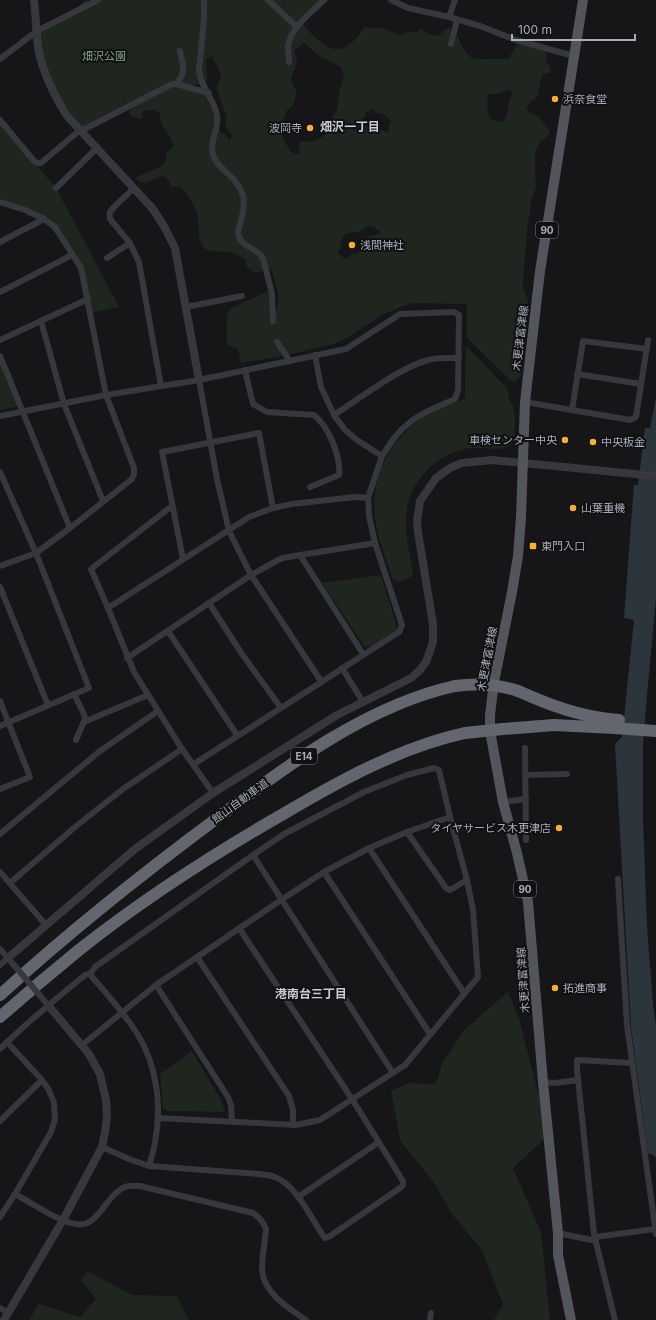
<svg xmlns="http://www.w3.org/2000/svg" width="656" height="1320" font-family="Inter,'Noto Sans JP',sans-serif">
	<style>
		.green { fill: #1e261f; fill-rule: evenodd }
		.water { fill: #2c353c }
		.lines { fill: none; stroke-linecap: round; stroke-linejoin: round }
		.minor { stroke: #37383d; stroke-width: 6 }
		.tertiary { stroke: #37383d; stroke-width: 8 }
		.primary { stroke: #53555c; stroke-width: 10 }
		.motorway { stroke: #63666e; stroke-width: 12 }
		.minor-bridge { stroke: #37383d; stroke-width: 6 }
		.motorway-bridge { stroke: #63666e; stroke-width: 12 }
		.poi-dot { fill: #f2b134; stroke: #111113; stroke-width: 1.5 }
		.labels { text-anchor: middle; stroke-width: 4; stroke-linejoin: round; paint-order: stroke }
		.shield { fill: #111113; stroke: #7b7e86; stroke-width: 1 }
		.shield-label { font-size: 10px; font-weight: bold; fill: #a8adb8 }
		.park-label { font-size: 11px; fill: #7fa381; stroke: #111113 }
		.poi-label { font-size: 11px; fill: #a8adb8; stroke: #111113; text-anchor: start }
		.street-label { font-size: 11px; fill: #a8adb8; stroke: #111113 }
		.neighbourhood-label { font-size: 12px; font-weight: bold; fill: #c9ccd4; stroke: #111113 }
	</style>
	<rect width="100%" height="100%" fill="#161618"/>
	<g class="green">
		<path d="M88,0l1,1 3,-1h238l-27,23c6,9 12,15 21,21 3,1 7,5 11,5 13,1 23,-12 30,-22l17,1 18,7 4,-1 3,-3 8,2 6,-4 8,5 9,2 11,-9c3,2 5,5 7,7 5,7 8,20 16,24 9,3 25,0 36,1l9,-14 4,-3 27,9 -3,9 6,8 -1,5h-3l-5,2 -4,19 -3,6 -4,1 -5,7c3,5 7,5 11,8 6,4 10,11 13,17l-3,4 -8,7 -4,8v21l1,14 -4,11 -5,33 -4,52 1,8 4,9 -7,51 1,23 -7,8 -6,-3 -42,-41v-34l-56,-1 -27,11 -37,24 -13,6 -52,12 -41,7 -3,-14 -9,-3 -2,-4v-27l3,-6 36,-17 5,2 5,17c7,-11 -1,-30 -5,-42 -5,0 -11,3 -16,4l-8,-6 -2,-8c-5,-3 -11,-6 -17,-7 -8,-2 -14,2 -22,-3 -10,-6 -6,-25 -9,-35 -1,-8 -11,-20 -16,-27h-10l-1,-6 -6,-5c-3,1 -7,1 -10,3 -8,4 -11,7 -18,-1 6,-6 25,-8 29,-16 1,-3 1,-7 2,-10l5,-3 1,-6 -12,-20 -1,-9 -5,-4h-8l-5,2 1,6 -4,1 -9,-4 -1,-4 11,-8 -59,28 -34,-54 -10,-46 42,-25 5,-5zM304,43l14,12 23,12 3,7 -5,19 -2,16 -10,18 -2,8c-7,5 -15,8 -24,6l-3,7 3,5 -4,1 -6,-2 -9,-15 1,-17 4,-10 6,-5 4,-12 -6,-14 6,-18 -3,-10 4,-4zM212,56c2,4 9,16 9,21 -1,4 -4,7 -4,12l10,29 -2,5 3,8 5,4 -4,5 -2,-5 -5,-2 -4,-4 -7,-34 -19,-9 4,-2 8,1c7,-8 1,-16 2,-26zM510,90l2,2c-1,5 -3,8 -4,13 -1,6 0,10 -4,16 -19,4 -17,-14 -16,-27h8zM373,109l3,4 7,1 9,7 -3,3v6l-2,2c-9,-4 -18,-4 -25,-12l3,-4 1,-4zM368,226h4l8,5 -1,3 -13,3 -2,3c-1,6 -3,10 -8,14l-3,-1 -7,6 -8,-5v-2l4,-6 -2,-2c3,-12 7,-10 17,-12 4,-1 8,-3 11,-6z"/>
		<path d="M0,121l56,67 63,119 -28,6 -10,-45 -36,-48 -45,-18z"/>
		<path d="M466,346l41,42 3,14 3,3 2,14 -1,23c-3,2 -6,5 -10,6 -8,3 -23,-1 -33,0 -37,5 -65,36 -65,73 0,17 4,35 7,52l-2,4 -13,5 -6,-4c-5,-18 -13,-36 -16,-53 -6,-37 5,-69 31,-95 5,-5 11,-10 16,-14 14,-7 29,-10 42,-18z"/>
		<path d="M0,356l20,50 -20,4z"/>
		<path d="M381,575l16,52 -1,3 -24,16 -7,1 -43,-64z"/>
		<path d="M508,992l11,27 30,116 -36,33 28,64 9,88h-56l9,-16 -21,-54 -30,-36 -18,-31 -34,-43 -9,-49 18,-8 27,1 6,-20 22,-34z"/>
		<path d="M192,1051l30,51 3,10 -57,-1 -5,-3 -3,-34z"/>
		<path d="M87,1271l45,24 45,1 12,24h-160l10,-16 41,13 16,-18 -15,-19z"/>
	</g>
	<path class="water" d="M656,397v201l-10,108 -3,39v74l4,108 6,77 3,22v133l-1,-3 -7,-3 -17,-126 -16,-283 7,-7 12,-117 -10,-2 10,-133h4l7,-57h5z"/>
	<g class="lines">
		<g class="minor">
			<path d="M204,0c1,16 -1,33 -3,49 0,7 -2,15 -2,21 1,17 16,29 18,46 2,13 -8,26 -4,39 2,7 8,12 13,17 24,21 19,32 12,60 1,15 18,15 25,26l9,36 1,27"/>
			<path d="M268,0l29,27"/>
			<path d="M391,0l17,8 41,9 31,9 36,14 58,16"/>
			<path d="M449,17l6,-17"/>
			<path d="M451,44l6,-24"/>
			<path d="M0,59l37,-28 61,-31"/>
			<path d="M289,62c0,-5 -1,-11 -1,-16 2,-17 24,-35 36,-46"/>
			<path d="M176,84c11,-13 7,-17 4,-33"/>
			<path d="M0,120l34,41 4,2h3l39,-33"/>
			<path d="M81,131l91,-47h4l33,9"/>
			<path d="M56,188l41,-40"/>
			<path d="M134,188c-6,6 -20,18 -24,24 -1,3 0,4 0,7l20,24 9,19 22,124"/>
			<path d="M0,202l25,8 19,9 11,8 26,41 25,127 28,73v6l-2,5 -62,49 -34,25 -36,13"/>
			<path d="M0,242l44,-23"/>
			<path d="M107,258l23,-15"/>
			<path d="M0,292l72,-37"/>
			<path d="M186,307l56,-11"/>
			<path d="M41,321l23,83 39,97"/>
			<path d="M0,340l88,-41"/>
			<path d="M277,342l13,19"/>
			<path d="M315,355l6,32 13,28 11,15 12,10 25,16"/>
			<path d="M0,356l70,172"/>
			<path d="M245,370l8,34 14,8 47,3c15,12 27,42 25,60l-29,12"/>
			<path d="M577,374l64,10"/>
			<path d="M199,380l18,99 12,52 22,44 70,106"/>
			<path d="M525,402l105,18 6,-3 12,-77"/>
			<path d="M572,410l11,-69 64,8"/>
			<path d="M334,415c28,-18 63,-46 94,-55 9,-3 21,-2 31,-2"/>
			<path d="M0,416l106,-21 93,-15 147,-31 54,-35 54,-2 5,3 -1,75 -3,9 -29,13 -12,7 -12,10 -8,9 -12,18 -14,42 1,18 6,27 27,82 -3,7 -205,132"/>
			<path d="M0,472l36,81 53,135 -89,38"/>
			<path d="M300,555l63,99"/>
			<path d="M183,559l-21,-107 97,-19 14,75"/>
			<path d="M0,587l48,118"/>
			<path d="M209,603l33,51 39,54"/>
			<path d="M108,608l-17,-39 81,-63"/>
			<path d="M168,631l69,104"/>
			<path d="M127,658l124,-83 31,-17 93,-15"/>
			<path d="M342,668l21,34"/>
			<path d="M74,694l10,20 1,5 -9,21"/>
			<path d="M0,701l30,76 -30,12"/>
			<path d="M84,722l64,-27"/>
			<path d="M525,748l1,92"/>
			<path d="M526,775l41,-1"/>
			<path d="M213,793l-31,-44 -48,-77 -26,-64 141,-91 24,-9 19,-4 63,-7 13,1"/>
			<path d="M503,802l23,-3"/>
			<path d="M407,832l39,56 4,2 17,-10"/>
			<path d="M0,834l100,-83 58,-40"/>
			<path d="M369,848l95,145"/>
			<path d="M253,855l140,218"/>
			<path d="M0,872l46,53"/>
			<path d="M324,872l106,162"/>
			<path d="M618,879l9,146 29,209"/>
			<path d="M10,883l65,-56 48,-38 59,-40"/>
			<path d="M0,949l8,9 -8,7"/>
			<path d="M197,957l92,139 4,14v14"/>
			<path d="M156,985l72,112 3,8 1,16"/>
			<path d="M82,1045l74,-60 125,-85 43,-28 45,-24 38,-16 43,-15"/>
			<path d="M0,1049c27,-27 56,-50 85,-74l6,-2"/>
			<path d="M543,1082l12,1 23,-3"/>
			<path d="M0,1121l42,-41"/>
			<path d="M102,1147l27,12 20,7 110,8c5,1 11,1 16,3 21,8 35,39 47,57l3,4 5,-2 70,-48 3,-3v-4l-51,-82 -113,-171"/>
			<path d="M149,1166c2,-8 5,-16 6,-24 7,-36 2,-76 -17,-107 -13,-21 -30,-40 -46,-58l-1,-4 4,-6 158,-112 31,-21 80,-42 43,-17 27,-7 5,2 11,47 17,63 6,30 5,67 -73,88 -85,55 -24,5 -138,-7"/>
			<path d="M15,1194c19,10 40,26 61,30 22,5 30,-30 49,-37 5,-2 11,-1 15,-1l113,27c6,4 10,8 13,16 -1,13 -4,27 -4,40 1,24 26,39 44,51"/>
			<path d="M298,1197l81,-55"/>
			<path d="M0,1217l15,-23 36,-62 4,-13 -1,-16 -5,-13 -7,-10 -35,-38"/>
			<path d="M558,1233l38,8"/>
			<path d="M595,1237l60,-8"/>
			<path d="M0,1308l8,5"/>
			<path d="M430,1320l1,-7"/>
			<path d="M615,1320l-21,-86 -17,-165v-9l55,3"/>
		</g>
		<g class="tertiary">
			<path d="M34,0c2,16 2,32 4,47 4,25 16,48 29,69l86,93 12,19 10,20 24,132"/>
			<path d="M8,958l127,-109 78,-56 124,-78 74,-37 9,-8 6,-8 7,-20v-18l-15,-92 -1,-11 3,-20 16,-23 14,-10 12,-5 30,-3 164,16"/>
			<path d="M4,1320l59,-100 39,-73 3,-15 2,-15 -1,-17 -6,-26 -11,-20 -41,-49"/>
		</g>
		<path class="primary" d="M571,1320l-13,-65v-22l-15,-151 -15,-180 -11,-49 -14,-51 -13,-71v-16l4,-33 18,-90 6,-36 3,-39 4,-115 15,-131 43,-271"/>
		<g class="motorway">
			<path d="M518,691c34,15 63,26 101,29"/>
			<path d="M503,729l51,-4 60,3 42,3"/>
			<path d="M0,995c69,-63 142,-121 216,-176 70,-53 152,-114 239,-133"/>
			<path d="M0,1017c26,-23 52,-45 79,-67 63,-50 136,-97 206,-137 56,-33 116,-66 180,-80"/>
		</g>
		<path class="minor-bridge" d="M8,958l40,47"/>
		<g class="motorway-bridge">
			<path d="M455,686c22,-3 42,-2 63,5"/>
			<path d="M465,733l38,-4"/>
		</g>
	</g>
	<g class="poi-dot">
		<circle cx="555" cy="99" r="4"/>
		<circle cx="310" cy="128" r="4"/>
		<circle cx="352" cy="245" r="4"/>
		<circle cx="565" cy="440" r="4"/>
		<circle cx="593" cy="442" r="4"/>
		<circle cx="573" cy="508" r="4"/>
		<rect x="529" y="542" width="8" height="8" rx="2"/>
		<circle cx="559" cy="828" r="4"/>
		<circle cx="555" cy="988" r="4"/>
	</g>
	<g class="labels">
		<g class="shield">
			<rect x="536" y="222" width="22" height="16" rx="3"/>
			<rect x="291" y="748" width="26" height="16" rx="3"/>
			<rect x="514" y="881" width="22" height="16" rx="3"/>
		</g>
		<g class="shield-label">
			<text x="547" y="234">90</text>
			<text x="304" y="760">E14</text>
			<text x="525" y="893">90</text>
		</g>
		<g class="park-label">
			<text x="104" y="60">畑沢公園</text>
		</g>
		<g class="poi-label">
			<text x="563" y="103">浜奈食堂</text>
			<text x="302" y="132" text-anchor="end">波岡寺</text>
			<text x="360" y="249">浅間神社</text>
			<text x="557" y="444" text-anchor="end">車検センター中央</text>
			<text x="601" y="446">中央板金</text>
			<text x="581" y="512">山葉重機</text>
			<text x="541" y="550">東門入口</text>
			<text x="551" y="832" text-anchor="end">タイヤサービス木更津店</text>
			<text x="563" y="992">拓進商事</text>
		</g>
		<g class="street-label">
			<text transform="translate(520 338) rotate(-83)" y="4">木更津富津線</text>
			<text transform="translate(487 659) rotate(-79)" y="4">木更津富津線</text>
			<text transform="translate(240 801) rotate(-36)" y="4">館山自動車道</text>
			<text transform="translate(523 980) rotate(-94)" y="4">木更津富津線</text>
		</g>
		<g class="neighbourhood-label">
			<text x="350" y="131">畑沢一丁目</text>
			<text x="311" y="998">港南台三丁目</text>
		</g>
	</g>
	<path d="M512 34v6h123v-6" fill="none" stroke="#a8adb8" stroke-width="2"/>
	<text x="518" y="34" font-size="12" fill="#a8adb8" stroke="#111113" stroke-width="3" paint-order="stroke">100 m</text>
</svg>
